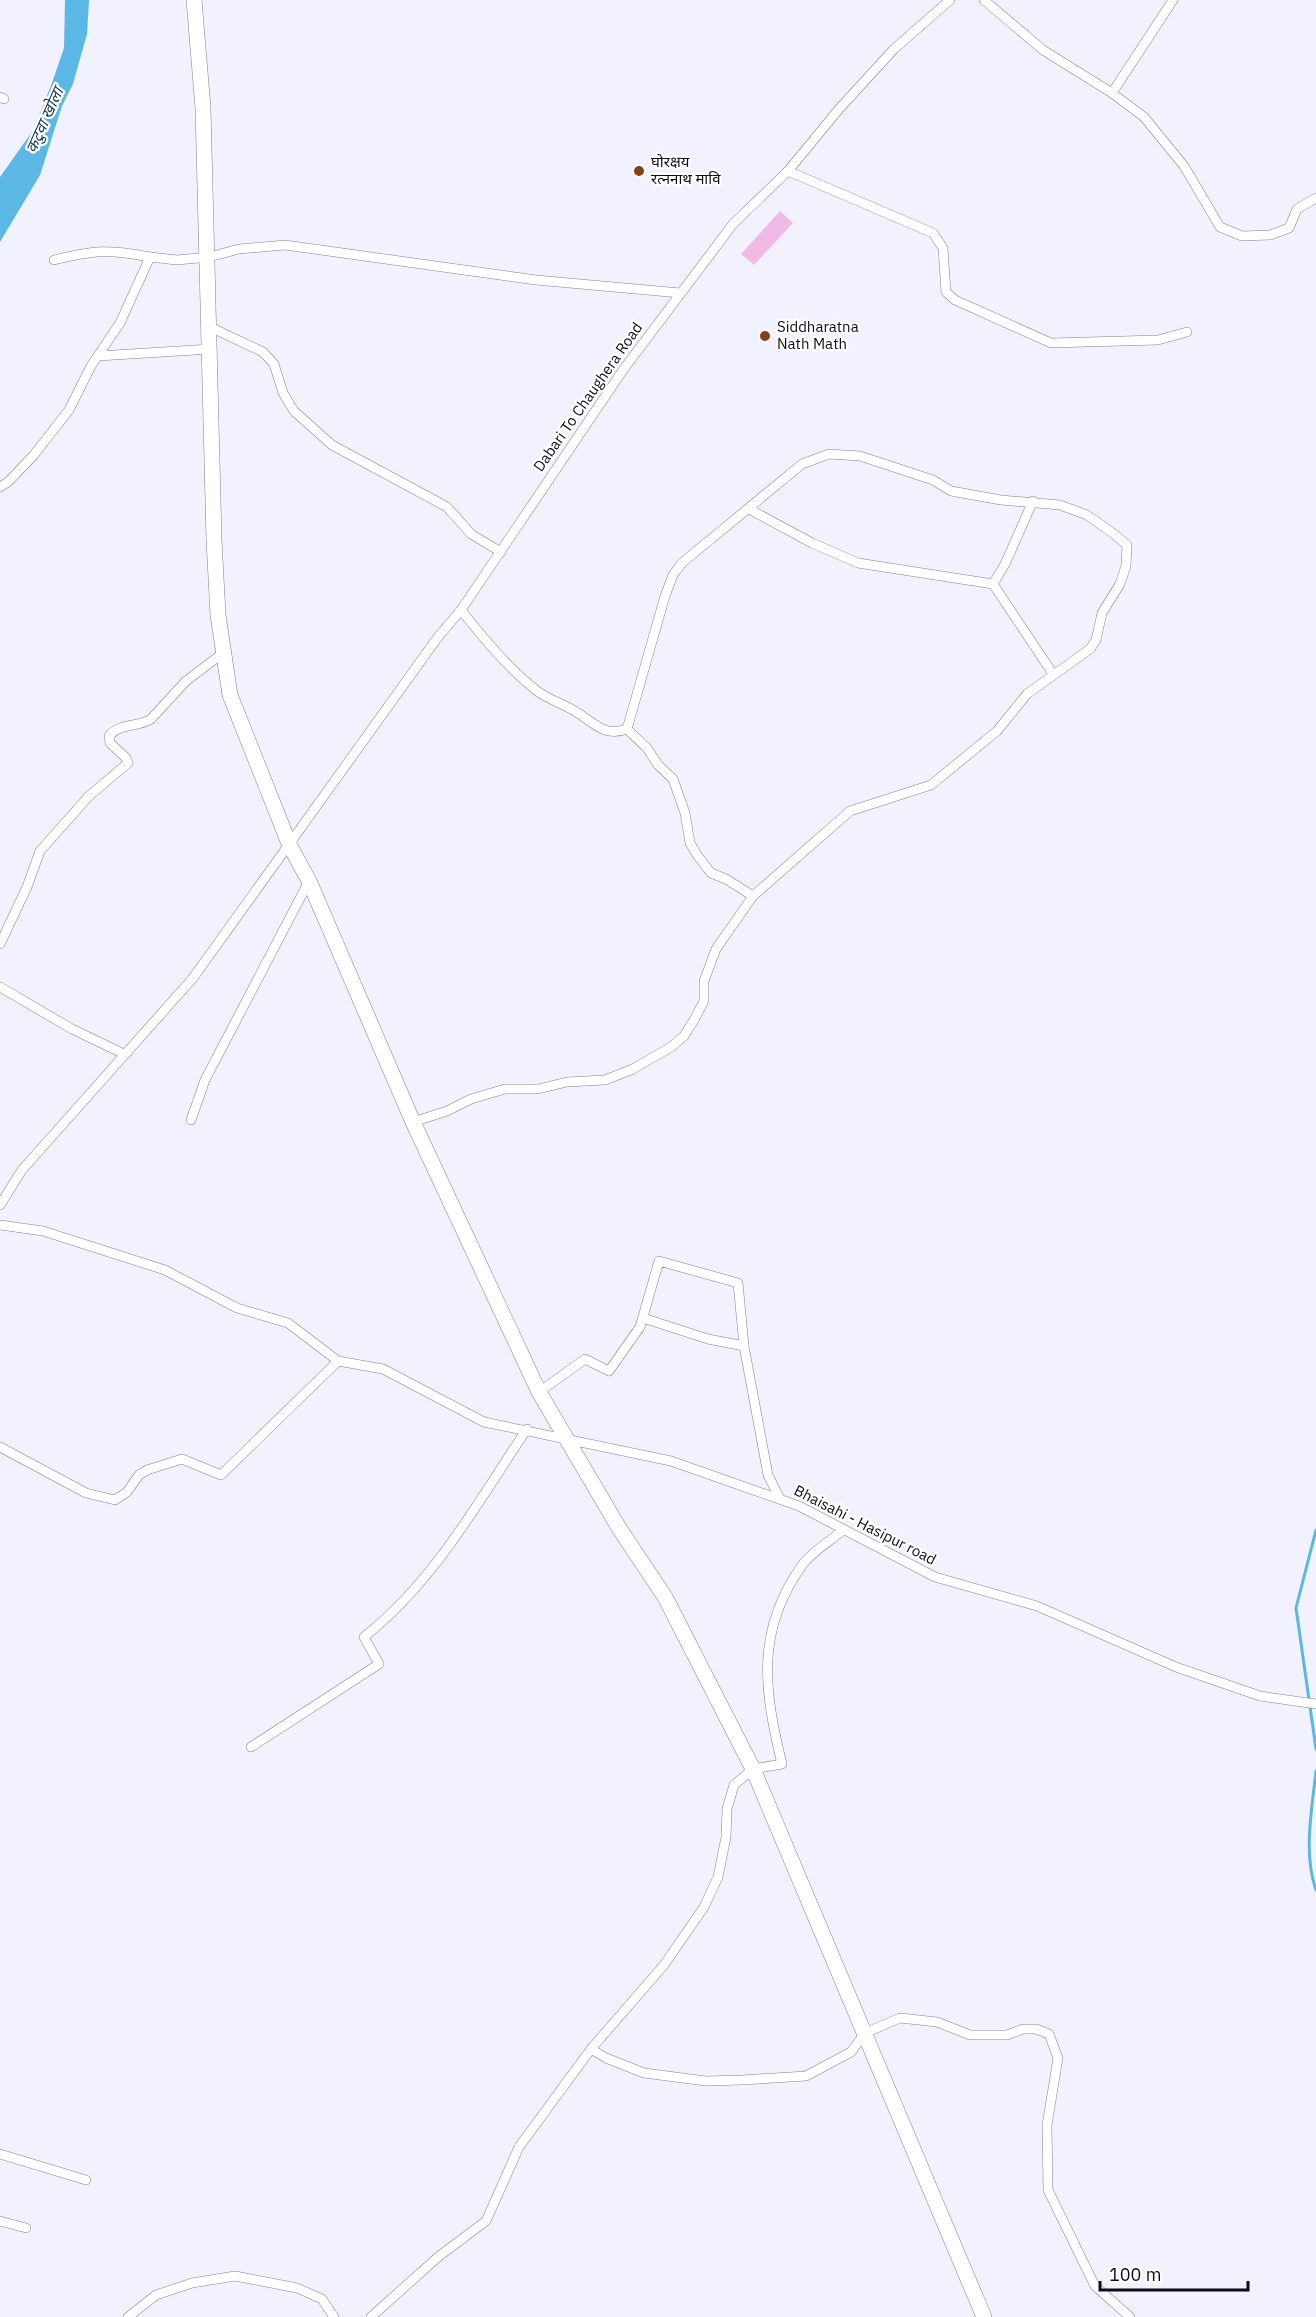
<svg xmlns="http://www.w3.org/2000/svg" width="1316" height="2317" font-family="'IBM Plex Sans','Noto Sans Devanagari',sans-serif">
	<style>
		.green { fill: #f1bae6 }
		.water { fill: #5bb7e6 }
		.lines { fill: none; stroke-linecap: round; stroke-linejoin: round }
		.stream { stroke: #5bb7e6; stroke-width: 3 }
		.minor-casing { stroke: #7f809a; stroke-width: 10 }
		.primary-casing { stroke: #7f809a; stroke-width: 16 }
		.minor { stroke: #fff; stroke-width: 9 }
		.primary { stroke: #fff; stroke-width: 15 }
		.poi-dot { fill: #844016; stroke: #fff; stroke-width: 2 }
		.labels { text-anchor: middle; stroke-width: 4.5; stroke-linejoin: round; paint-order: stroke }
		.poi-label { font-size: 15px; fill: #0d0d17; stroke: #fff; text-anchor: start }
		.street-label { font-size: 15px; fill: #0d0d17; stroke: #fff }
		.water-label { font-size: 16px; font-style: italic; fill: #133c4f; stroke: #fff }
	</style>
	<rect width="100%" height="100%" fill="#f1f2fe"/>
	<path class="green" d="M780,211l13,12 -39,42 -13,-11z"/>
	<path class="water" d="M65,0h24l-2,34 -14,50 -11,22 -22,69 -40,67v-65l34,-48 18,-46 12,-35z"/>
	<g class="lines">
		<g class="stream">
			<path d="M1316,1530l-20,78 20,141"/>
			<path d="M1316,1771c-4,37 -13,83 0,119"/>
		</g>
		<defs>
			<g id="minor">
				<path d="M984,0l59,50 69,43 32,24 40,49 36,61 22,9 28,-1 19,-7 8,-19 19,-11"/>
				<path d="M1112,93l61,-93"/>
				<path d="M0,97l4,2"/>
				<path d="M788,171l145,62 10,15 3,44 9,8 96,43 107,-3 29,-8"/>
				<path d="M54,260c40,-10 55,-11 96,-3"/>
				<path d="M210,327l53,25 11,12 9,29 11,18 38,34 115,62 24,27 30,18"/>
				<path d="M98,356l113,-7"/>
				<path d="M0,487l8,-5 25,-26 36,-46 22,-44 29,-43 30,-66 27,3 32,-3 30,-8 46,-4 251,35 144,13"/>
				<path d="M749,509l63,34 46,20 135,21 12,-20 28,-63"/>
				<path d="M993,584l60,90"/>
				<path d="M627,729l20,19 11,17 15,14 12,34 5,30 7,12 14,18 15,6 27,17"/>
				<path d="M0,944l27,-57 13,-36 49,-55 39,-33 -2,-5 -16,-15 -1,-7c12,-14 28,-8 42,-17l35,-38 37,-28"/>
				<path d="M0,987l72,42 52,25"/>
				<path d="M191,1120l14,-40 104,-199"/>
				<path d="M413,1122l34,-11 24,-12 34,-10h33l29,-7 38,-2 28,-11 38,-22 13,-11 10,-16 10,-19v-20l12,-32 37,-53 97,-85 81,-26 66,-54 30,-37 63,-45 6,-9 6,-27 18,-29 6,-18 1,-21 -13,-11 -27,-19 -27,-10 -59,-5 -50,-9 -18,-11 -73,-24 -31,-2 -27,10 -120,99 -9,12 -8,21 -38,133c-22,8 -32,-5 -49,-16 -13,-9 -29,-13 -41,-22 -29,-23 -53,-52 -76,-81"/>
				<path d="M0,1205l22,-35 171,-192 245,-341 23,-27 162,-240 110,-146 55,-53 51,-62 55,-60 56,-49"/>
				<path d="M0,1225l43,6 122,39 72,38 51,15 50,38 45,8 101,53 187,39 128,45 136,71 102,29 139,61 84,29 56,8"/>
				<path d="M643,1318l65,21 36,7"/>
				<path d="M539,1392l46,-33 24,12 31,-44 19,-66 79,22 6,63 24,129 12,24"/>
				<path d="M0,1447l86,46 29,7 12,-8 12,-17 8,-5 35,-11 39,16 117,-114"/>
				<path d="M251,1747l128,-83 -15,-27c71,-56 113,-134 163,-208"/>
				<path d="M591,2049l15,9 38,15 62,8 36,-1 64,-4 45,-24 14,-19 35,-15 37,4 33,13h37l16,-6h13l13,5 9,24 -11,67 1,65 47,96 35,31"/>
				<path d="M0,2154l86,26"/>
				<path d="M0,2221l26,7"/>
				<path d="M128,2317l28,-22 36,-12 43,-7 62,12 25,11 12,18"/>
				<path d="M371,2317l67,-60 48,-36 33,-74 72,-98 73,-84 40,-58 14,-30 8,-40 1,-28 7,-24 19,-16 29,-5c-18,-74 -27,-134 21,-200 10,-13 27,-23 39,-33"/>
			</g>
			<path id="primary" d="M194,0l9,108 11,432 4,75 12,80 60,151 19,35 104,241 126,270 80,136 46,69 88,172 231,548"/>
		</defs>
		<use href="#minor" class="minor-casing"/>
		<use href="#primary" class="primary-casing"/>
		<use href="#minor" class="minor"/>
		<use href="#primary" class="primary"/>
	</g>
	<g class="poi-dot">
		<circle cx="639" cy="171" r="6"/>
		<circle cx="765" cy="336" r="6"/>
	</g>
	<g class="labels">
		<g class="poi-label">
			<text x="651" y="167">घोरक्षय<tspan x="651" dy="17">रत्ननाथ मावि</tspan></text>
			<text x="777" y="332">Siddharatna<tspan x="777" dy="17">Nath Math</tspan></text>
		</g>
		<g class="street-label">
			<text transform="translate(588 397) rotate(-55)" y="5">Dabari To Chaughera Road</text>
			<text transform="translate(865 1525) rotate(27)" y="5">Bhaisahi - Hasipur road</text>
		</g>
		<g class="water-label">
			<text transform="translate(44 120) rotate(-66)" y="6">कटुवा खोला</text>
		</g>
	</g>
	<path d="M1100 2281v9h148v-9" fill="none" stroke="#0d0d17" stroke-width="3"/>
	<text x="1109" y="2281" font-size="18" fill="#0d0d17" stroke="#ffffff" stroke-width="4.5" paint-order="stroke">100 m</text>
</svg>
